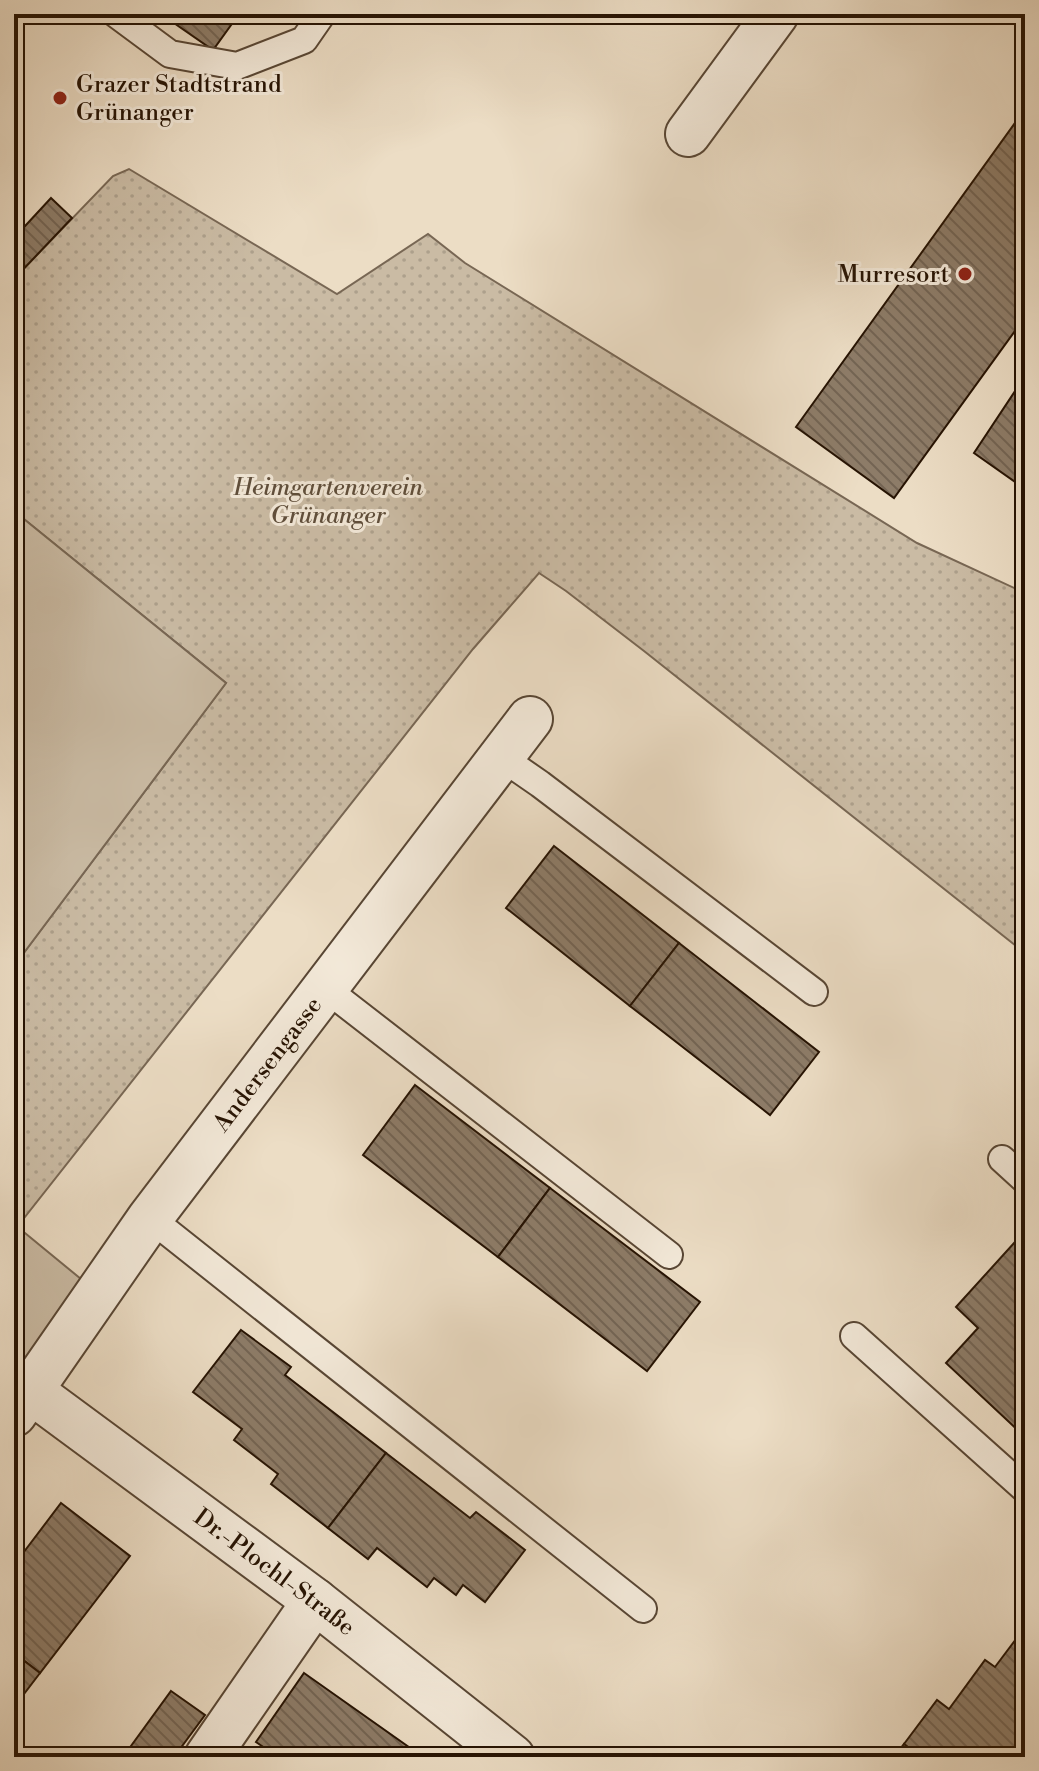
<svg xmlns="http://www.w3.org/2000/svg" width="1039" height="1771" font-family="'Libre Bodoni',serif">
	<style>
		.grass { fill: url(#grass-dots); stroke: #786754; stroke-width: 2 }
		.park { fill: #cabba4; stroke: #786754; stroke-width: 2 }
		.building { fill: url(#building-back-hatch); stroke: #261303; stroke-width: 2 }
		.lines { fill: none; stroke-linecap: round; stroke-linejoin: round }
		.service-casing { stroke: #584634; stroke-width: 30 }
		.minor-casing { stroke: #584634; stroke-width: 48 }
		.service { stroke: #f3e9d9; stroke-width: 26 }
		.minor { stroke: #f3e9d9; stroke-width: 44 }
		.poi-dot { fill: #8f2418; stroke: #f3e9d9; stroke-width: 3 }
		.labels { text-anchor: middle; stroke-width: 6; stroke-linejoin: round; paint-order: stroke }
		.poi-label { font-size: 24px; fill: #261303; stroke: #f3e9d9; text-anchor: start }
		.park-label { font-size: 24px; font-style: italic; fill: #5f4e3b; stroke: #f3e9d9 }
		.street-label { font-size: 24px; fill: #261303; stroke: #f3e9d9 }
	</style>
	<defs>
		<pattern id="grass-dots" width="8" height="8" patternUnits="userSpaceOnUse" patternTransform="scale(2)"><rect width="8" height="8" fill="#cabba4"/><path d="M2 2h.1M6 6h.1" fill="none" stroke="#ada08c" stroke-width="1.8" stroke-linecap="round"/></pattern>
		<pattern id="building-back-hatch" width="6" height="6" patternUnits="userSpaceOnUse" patternTransform="scale(2)"><rect width="6" height="6" fill="#8d7c68"/><path d="M-1 5l2 2M0 0l6 6M5-1l2 2" fill="none" stroke="#736453"/></pattern>
	</defs>
	<rect width="100%" height="100%" fill="#ecddc5"/>
	<filter id="stains"><feTurbulence type="fractalNoise" baseFrequency=".0025" numOctaves="4"/><feColorMatrix values="0 0 0 0 .2 0 0 0 0 .09 0 0 0 0 .02 0 0 0 .5 -.17"/></filter>
	<radialGradient id="worn" r=".72"><stop offset=".6" stop-color="#630" stop-opacity="0"/><stop offset="1" stop-color="#630" stop-opacity=".3"/></radialGradient>
	<path class="grass" d="M129,169l208,125 91,-60 37,29 452,280 108,50v360l-381,-302 -78,-60 -27,-18 -66,76 -456,578 -3,-3v-258l212,-283 -212,-172v-232l99,-103z"/>
	<g class="park">
		<path d="M14,511l212,172 -212,283z"/>
		<path d="M14,1224l84,69 -84,121z"/>
	</g>
	<g class="building">
		<path d="M161,14h78l-26,36z"/>
		<path d="M1025,109v208l-131,181 -98,-71z"/>
		<path d="M51,198l21,20 -58,61v-41z"/>
		<path d="M1025,376v113l-51,-36z"/>
		<path d="M554,846l125,97 -49,63 -124,-98z"/>
		<path d="M679,943l140,109 -49,63 -140,-109z"/>
		<path d="M415,1085l135,103 -52,69 -135,-102z"/>
		<path d="M550,1188l150,114 -53,69 -149,-114z"/>
		<path d="M1015,1242l10,9v186l-79,-74 32,-35 -22,-21z"/>
		<path d="M241,1330l50,37 -6,8 101,78 -58,75 -57,-44 7,-10 -44,-34 8,-11 -49,-37z"/>
		<path d="M386,1453l84,65 6,-6 49,38 -40,52 -22,-17 -7,10 -22,-17 -7,9 -50,-39 -9,11 -40,-31z"/>
		<path d="M61,1503l69,53 -90,117 -26,-20v-88z"/>
		<path d="M1025,1627v125l-4,5h-101l-16,-13 33,-44 12,9 36,-49 10,7z"/>
		<path d="M14,1653l26,20 -26,34z"/>
		<path d="M304,1673l109,77 -5,7h-130l-22,-15z"/>
		<path d="M171,1691l34,24 -31,42h-51z"/>
		<path d="M904,1744l16,13h-26z"/>
	</g>
	<g class="lines">
		<defs>
			<g id="service">
				<path d="M116,14l54,40 67,12 67,-26 18,-26"/>
				<path d="M501,757l39,27 274,208"/>
				<path d="M325,988l344,267"/>
				<path d="M1002,1159l23,21"/>
				<path d="M150,1218l493,391"/>
				<path d="M854,1336l171,153"/>
			</g>
			<g id="minor">
				<path d="M688,134l88,-120"/>
				<path id="s1" d="M32,1392l283,209 197,156"/>
				<path id="s2" d="M14,1414l136,-196 380,-499"/>
				<path d="M207,1757l108,-156"/>
			</g>
		</defs>
		<use href="#service" class="service-casing"/>
		<use href="#minor" class="minor-casing"/>
		<use href="#service" class="service"/>
		<use href="#minor" class="minor"/>
	</g>
	<g class="poi-dot">
		<circle cx="60" cy="98" r="8"/>
		<circle cx="965" cy="274" r="8"/>
	</g>
	<g class="labels">
		<g class="poi-label">
			<text x="76" y="92">Grazer Stadtstrand<tspan x="76" dy="28">Grünanger</tspan></text>
			<text x="949" y="282" text-anchor="end">Murresort</text>
		</g>
		<g class="park-label">
			<text x="328" y="495">Heimgartenverein<tspan x="328" dy="28">Grünanger</tspan></text>
		</g>
		<g class="street-label">
			<text dy="8" stroke="none"><textPath href="#s2" startOffset="432">Andersengasse</textPath></text>
			<text dy="8" stroke="none"><textPath href="#s1" startOffset="302">Dr.-Plochl-Straße</textPath></text>
		</g>
	</g>
	<rect width="1039" height="1771" fill="none" stroke="#ecddc5" stroke-width="48"/>
	<rect x="16" y="16" width="1007" height="1739" fill="none" stroke="#261303" stroke-width="4"/>
	<rect x="24" y="24" width="991" height="1723" fill="none" stroke="#261303" stroke-width="2"/>
	<rect width="100%" height="100%" filter="url(#stains)"/>
	<rect width="100%" height="100%" fill="url(#worn)"/>
</svg>
